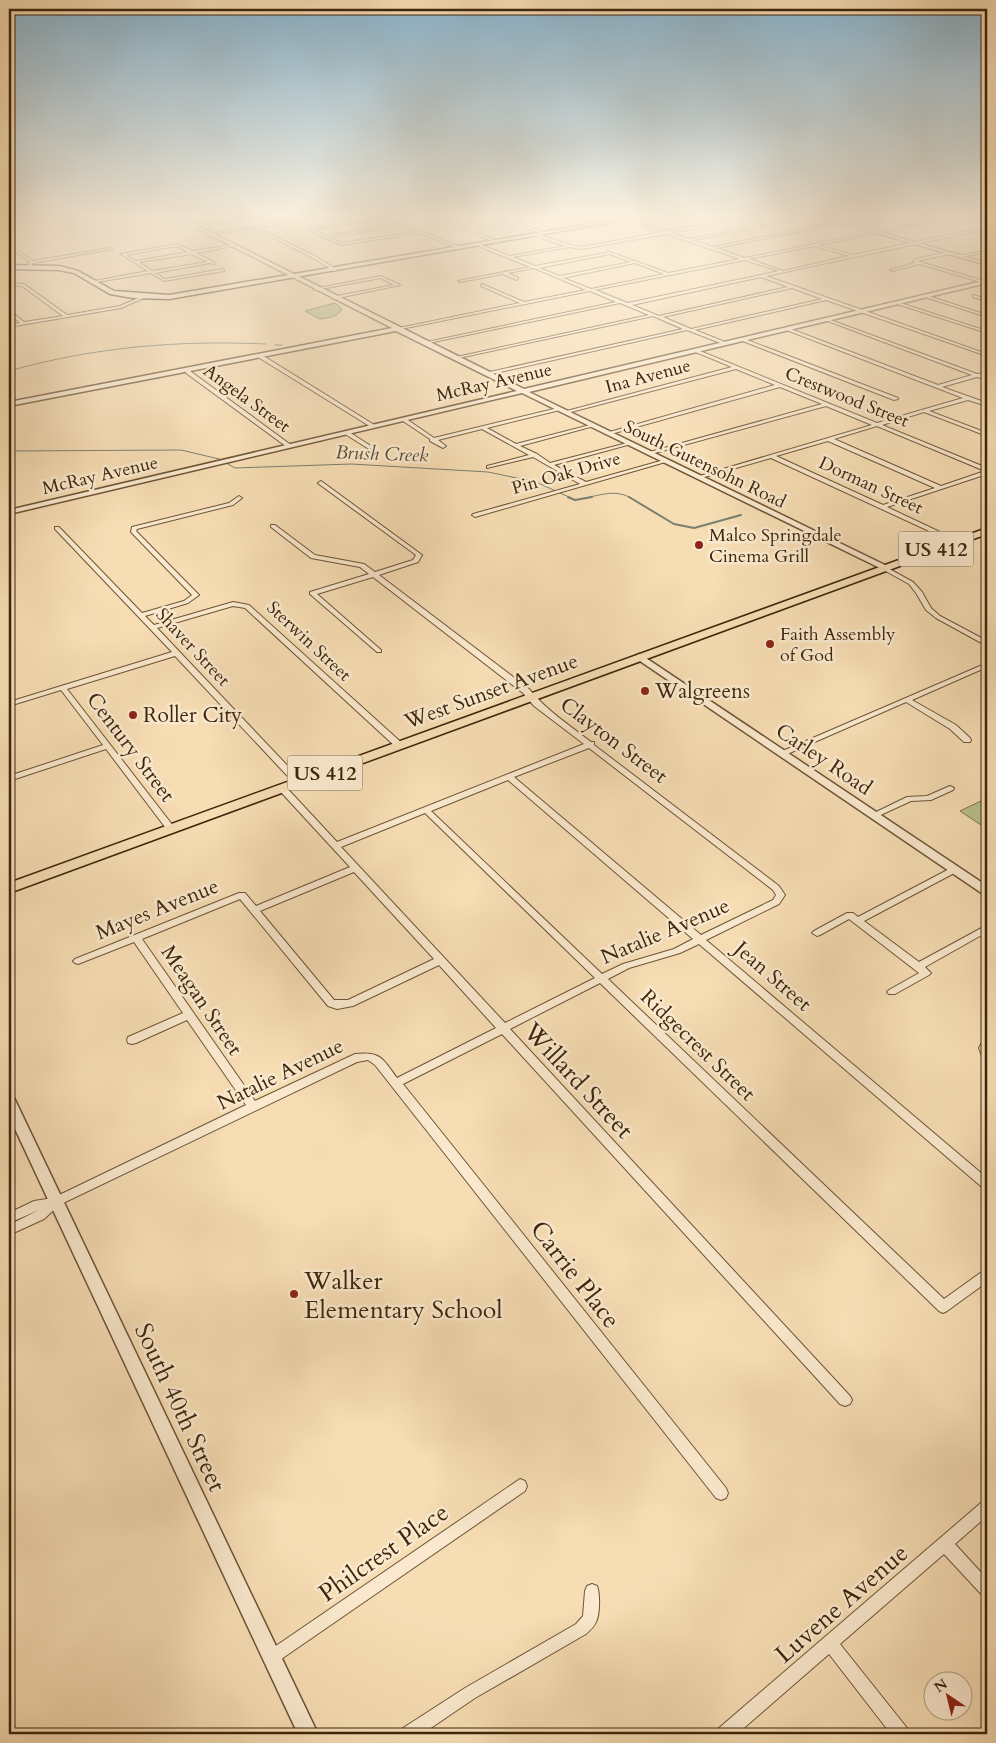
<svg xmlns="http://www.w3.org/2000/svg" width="996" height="1743" font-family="Cardo,serif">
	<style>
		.green { fill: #bac28f; stroke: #7c744e }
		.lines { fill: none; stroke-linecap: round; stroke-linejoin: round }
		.stream-far1 { stroke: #777f70; stroke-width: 1 }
		.stream { stroke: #777f70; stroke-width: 2 }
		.minor-casing { stroke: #6c5436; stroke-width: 2 }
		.tertiary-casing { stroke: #6c5436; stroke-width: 3 }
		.secondary-casing { stroke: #3d260c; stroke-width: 3 }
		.trunk-casing { stroke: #3d260c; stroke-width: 3 }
		.minor { fill: #fae9ce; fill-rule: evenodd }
		.tertiary { fill: #fae9ce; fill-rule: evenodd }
		.secondary { fill: #fae9ce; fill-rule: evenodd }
		.trunk { fill: #f7ddb4; fill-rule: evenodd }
		.poi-dot { fill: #8f2418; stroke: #fae9ce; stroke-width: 2 }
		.labels { text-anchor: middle; stroke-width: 5; stroke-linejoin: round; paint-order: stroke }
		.far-street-label { font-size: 18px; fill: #3d260c; stroke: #fae9ce }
		.far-poi-label { font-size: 18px; fill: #3d260c; stroke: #fae9ce; text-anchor: start }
		.far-water-label { font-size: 19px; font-style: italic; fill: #554b36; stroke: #fae9ce }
		.shield { fill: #fae9ce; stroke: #766046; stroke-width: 1 }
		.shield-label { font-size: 20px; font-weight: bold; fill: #3d260c }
		.street-label { font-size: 21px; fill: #3d260c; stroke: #fae9ce }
		.poi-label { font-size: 21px; fill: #3d260c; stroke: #fae9ce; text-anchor: start }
		.near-street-label { font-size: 25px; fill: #3d260c; stroke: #fae9ce }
		.near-poi-label { font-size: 25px; fill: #3d260c; stroke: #fae9ce; text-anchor: start }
	</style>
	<rect width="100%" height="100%" fill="#f7ddb4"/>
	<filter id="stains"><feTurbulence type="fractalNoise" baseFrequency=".004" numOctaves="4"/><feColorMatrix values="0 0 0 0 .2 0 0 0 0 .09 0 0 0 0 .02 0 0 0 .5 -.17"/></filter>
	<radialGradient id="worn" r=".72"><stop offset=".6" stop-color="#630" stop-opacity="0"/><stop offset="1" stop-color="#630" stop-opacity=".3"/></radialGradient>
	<g class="green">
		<path d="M335,303l7,6c-4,8 -14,9 -22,10l-15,-8z"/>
		<path d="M987,798v31l-27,-18z"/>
	</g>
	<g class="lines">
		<g class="stream-far1">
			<path d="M275,345h7"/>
			<path d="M9,371c85,-24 169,-31 257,-27"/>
			<path d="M9,451l172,-1 38,9 16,9 116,-4 137,8 48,10 35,16"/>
			<path d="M585,498c16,-3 31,-9 46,0"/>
		</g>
		<g class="stream">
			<path d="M568,497l7,3 17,-3"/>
			<path d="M629,497l45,27 20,4 47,-13"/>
		</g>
		<defs>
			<g id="minor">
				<path d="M233,218h8l-49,8 -2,-1z"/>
				<path d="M307,218h8l-58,10 58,28 21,13v2h-2l-21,-13 -60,-30 -44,7 -2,-1z"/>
				<path d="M377,218h7l-70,12 12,6 73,-11 -15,-7h5l73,30 -3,1 -39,-16 -79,12 -33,-15zM403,226l13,6 -75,11 -12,-6z"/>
				<path d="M440,218h5l27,11 37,-6 -14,-5 18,4 32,-4 -27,5 29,10 -3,1 -31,-10 -39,7 23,10 -1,2z"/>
				<path d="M621,218h5l41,13 74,-13h7l-77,15 18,6 115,-21h7l-118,22 20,7 130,-26 2,1 -128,26 28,10 199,-40h6l-132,27 35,10 134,-28v2l-221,47 221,78v2l-161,-56 -131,30 30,12 -2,2 -36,-14 -200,45h-2v-2l198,-44 -30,-13 -199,43 -2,-1 197,-43 -29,-12 -196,41 -2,-1 194,-41 -26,-11 -194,39 -2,-1 126,-26 -39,-17 1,-2 42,18 62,-12 -52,-22 -26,5 10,5 -1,2 -14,-6 -43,8 -2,-1 72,-14 -52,-21 1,-2 31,12 55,-10 -29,-10 1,-2 33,11 12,2 80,-15zM666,234l74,25 -72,14 -61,-22 -1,2 -71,13 -22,-9 56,-10 13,2zM814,246l35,10 -66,15 -34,-12zM610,254l21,8 -71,14 -21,-8zM745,260l34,11 -151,32 -33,-13zM635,263l29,11 -73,15 -28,-11zM761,277l27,10 -129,29 -27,-11zM792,288l30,11 -131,30 -28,-12z"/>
				<path d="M177,244l16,7 39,-6 2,1 -38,7 18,9v2l-4,-1 -55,10 10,6 58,-10 1,2 -60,10 -13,-8 -60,10 -2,-1 59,-11 -27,-17zM177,246l11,6 -52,9 -10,-6zM192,254l15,8 -55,9 -13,-9z"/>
				<path d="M9,245l24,16 77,-13 2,1 -79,14 -3,4 -2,-1 2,-4 -21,-15z"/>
				<path d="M987,250v2l-26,5 -2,-1z"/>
				<path d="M949,252l1,2 -33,7 70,21v2l-67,-20 -28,7 -2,-1 25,-7 -2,-1 2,-3z"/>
				<path d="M381,276l19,9 -67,14 -1,-2 62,-12 -13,-7 -66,12 -2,-1z"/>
				<path d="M9,283l15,1 43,31 53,-9 23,-10 3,1 -25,11 -112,19v-2l11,-2 -11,-10v-3l15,12 39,-6 -41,-30 -13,-1z"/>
				<path d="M925,295l62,20v2l-62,-20z"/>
				<path d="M973,295l14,4v2l-14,-4z"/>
				<path d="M897,302l90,29v2l-90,-29z"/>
				<path d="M825,318l152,56 7,-1v2h-2l5,2v3l-10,-3 -35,10 45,16v3l-19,-6 -39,11 58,22v3l-63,-24 -42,13 105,43v6l-100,33 72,34v2h-4l-184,-85 -70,20 -5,-1 176,-52 -46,-19 -175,48 -5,-1 176,-49 -42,-17 -169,47 -5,-1 169,-48 -39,-16 -169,44 -4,-1 169,-45 -39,-16 2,-2 182,74 86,-25 -179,-69 4,-1 150,57 34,-10 -147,-55zM877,426l108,45 -44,15 -107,-47zM828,441l107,47 -52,17 -107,-49z"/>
				<path d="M742,338l156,60v1l-4,1 -154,-60z"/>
				<path d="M258,355h4l114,71 -5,1 -113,-70z"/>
				<path d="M186,371h4l101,74v2h-4l-101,-74z"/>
				<path d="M558,408h2v2l-73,18 29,16 78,-20v2l-74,20 17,8 13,9 81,-21v2l-77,21 32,17 78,-22 5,1 -194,56 -3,-2 1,-1 107,-30 -47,-27 -46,11v-2l42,-11 -47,-26 -44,11 8,6 -3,2 -13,-7v-2l-30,-20 5,-1 29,20z"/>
				<path d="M347,431l2,1 25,16 -5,1 -24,-15v-2z"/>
				<path d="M321,481l101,74 -4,7 -39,13 150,114c17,21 40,36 62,53h3v3l185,141 6,9 -6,9 -73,36 281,238v12l-4,-2 -284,-244 -19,9 -51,15 -21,11 336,320 39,-28 4,-1v12l-40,29 -4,2 -4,-2 -339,-328 -90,46 340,367 2,4 -2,4 -5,2 -5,-2 -338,-370 -99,50 323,404 2,5 -2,5 -5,2 -5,-2 -341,-433 -7,-5 -11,2 -298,143 -15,14 -35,16v-10l30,-15 -30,13v-10l25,-12 19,-3 193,-93 -59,-85 -51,23 -4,1 -4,-1 -1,-3 1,-3 55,-24 -49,-71 -56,22 -3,-1 -2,-2 2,-2 164,-66h6l11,13 94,-39 -71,-77 -1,-2 1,-2h6l52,56 247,-98 -50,-38 -11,-13 -150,-116 -56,17 64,56v2h-4l-67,-58v-2l59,-18 -9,-7 -49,-9 -40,-31v-2h4l40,30 49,9 11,8 38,-12 3,-5 -97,-71 -1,-1zM589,748l184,142 3,5 -3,5 -72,35 -187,-158zM508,780l185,159 -19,10 -51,15 -21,10 -171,-163zM425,813l170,165 -90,45 -164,-176zM354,872l80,87 -86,41h-14l-74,-89zM240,899l88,107 9,3 16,-3 86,-41 57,63 -99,50c-14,-19 -16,-27 -42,-24l-100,47 -113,-162z"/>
				<path d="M239,496l3,2 -9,7 -96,24 -1,2 63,64 -11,8 -43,13 9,9 79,-23 16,3 154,139 1,2 -1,2h-6l-152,-140 -12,-2 -76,22 144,152 1,2 -1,2h-6l-120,-128 -108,33 107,138 1,2 -1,2h-6l-62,-82 -97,32v-5l94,-31 -42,-55 -52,16v-4l163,-50 -117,-123v-2h4l83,86 42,-12 8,-6 -61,-63 1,-5 97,-24z"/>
				<path d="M884,566l29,16 9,10 9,16 9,8 47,25v5l-51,-28 -10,-8 -10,-17 -7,-9 -27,-15 -1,-1z"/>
				<path d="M987,663v4l-75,33 44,25 14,13 1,2 -1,2h-6l-14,-13 -44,-27 -121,53h-3l-4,-2z"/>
				<path d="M950,786l4,2 -1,2 -22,10 -20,1 -37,17 -4,-3 37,-18 20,-1z"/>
				<path d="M955,866l4,3 -1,2 -94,50 55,41 68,-37v7l-62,35 6,6 -2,2 -34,19h-6l-2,-2 2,-2 30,-17 -70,-54 -29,16 -3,1 -5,-3 2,-2 33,-18h6l5,4z"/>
				<path d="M987,1040v19l-4,-1 -4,-10 4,-7z"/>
				<path d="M520,1479l5,2 2,5 -2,5 -248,171 -5,3 -5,-3 -3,-5 3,-5z"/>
				<path d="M987,1500v16l-32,28 32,35v18l-5,-2 -38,-41 -104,90 67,84 2,6h-18l-62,-80 -92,80h-20l2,-6 263,-226z"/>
				<path d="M592,1584l5,2c3,7 3,28 -1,36 -2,5 -6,8 -10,12l-111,64 -53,36h-21l2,-6 62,-40 111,-64 7,-8 2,-25 2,-5z"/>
			</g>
			<g id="tertiary">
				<path d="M177,218h5l342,171 463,-109v3l-458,109 358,174v4h-3l-362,-177 -513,121v-4l508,-119 -121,-60 -387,75v-4l383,-74z"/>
				<path d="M825,218h6l156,45v2z"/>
				<path d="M640,654l347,232v9l-4,-1 -346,-235v-4z"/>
				<path d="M9,1097l5,1 2,4 302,632h-20l-289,-618z"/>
			</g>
			<path id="secondary" d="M626,218h10l-467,81 -36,-1 -23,-4 -36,-21 -15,-3 -50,-1v-4l50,1 19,5 36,20 55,4z"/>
			<path id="trunk" d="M987,528v6l-978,359v-10z"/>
		</defs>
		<use href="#minor" class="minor-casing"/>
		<use href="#tertiary" class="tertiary-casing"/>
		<use href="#secondary" class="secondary-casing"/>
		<use href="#trunk" class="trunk-casing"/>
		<use href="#minor" class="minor"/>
		<use href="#tertiary" class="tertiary"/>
		<use href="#secondary" class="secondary"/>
		<use href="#trunk" class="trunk"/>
	</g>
	<linearGradient id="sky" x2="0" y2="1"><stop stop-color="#8ab7d3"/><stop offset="0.47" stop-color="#fbf0dd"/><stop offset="1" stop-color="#fbf0dd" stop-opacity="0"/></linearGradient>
	<rect width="996" height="462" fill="url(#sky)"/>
	<g class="poi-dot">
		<circle cx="699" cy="545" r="5"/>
		<circle cx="770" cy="644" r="5"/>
		<circle cx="645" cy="691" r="5"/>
		<circle cx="133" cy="715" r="5"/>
		<circle cx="294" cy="1294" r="5"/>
	</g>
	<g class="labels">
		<g class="far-street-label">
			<text transform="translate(648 376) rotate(-15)" y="6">Ina Avenue</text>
			<text transform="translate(494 382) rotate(-13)" y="6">McRay Avenue</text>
			<text transform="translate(847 397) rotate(22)" y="6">Crestwood Street</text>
			<text transform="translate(247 398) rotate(36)" y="6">Angela Street</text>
			<text transform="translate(705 464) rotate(26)" y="6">South Gutensohn Road</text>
			<text transform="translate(566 473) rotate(-16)" y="6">Pin Oak Drive</text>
			<text transform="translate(100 475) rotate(-13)" y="6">McRay Avenue</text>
			<text transform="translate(871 485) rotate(25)" y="6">Dorman Street</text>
			<text transform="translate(309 641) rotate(43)" y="6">Sterwin Street</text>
			<text transform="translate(193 647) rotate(47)" y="6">Shaver Street</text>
		</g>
		<g class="far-poi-label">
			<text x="709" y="541">Malco Springdale<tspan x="709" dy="21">Cinema Grill</tspan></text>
			<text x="780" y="640">Faith Assembly<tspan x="780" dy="21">of God</tspan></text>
		</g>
		<g class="far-water-label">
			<text transform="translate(382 453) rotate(2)" y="7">Brush Creek</text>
		</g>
		<g class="shield">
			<rect x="898.5" y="531.5" width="75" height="35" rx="4"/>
			<rect x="287.5" y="755.5" width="75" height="35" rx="4"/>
		</g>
		<g class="shield-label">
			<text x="936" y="556">US 412</text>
			<text x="325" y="780">US 412</text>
		</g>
		<g class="street-label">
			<text transform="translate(491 691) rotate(-20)" y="7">West Sunset Avenue</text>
			<text transform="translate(614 740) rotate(37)" y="7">Clayton Street</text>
			<text transform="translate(131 747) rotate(53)" y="7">Century Street</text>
			<text transform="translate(824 759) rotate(34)" y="7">Carley Road</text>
			<text transform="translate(157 909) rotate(-22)" y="7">Mayes Avenue</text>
			<text transform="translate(665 931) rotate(-23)" y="7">Natalie Avenue</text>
			<text transform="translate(773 976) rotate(41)" y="7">Jean Street</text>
			<text transform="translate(202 1000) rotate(56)" y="7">Meagan Street</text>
			<text transform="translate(698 1045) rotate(44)" y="7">Ridgecrest Street</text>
			<text transform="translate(280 1074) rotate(-26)" y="7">Natalie Avenue</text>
		</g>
		<g class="poi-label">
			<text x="655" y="698">Walgreens</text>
			<text x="143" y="722">Roller City</text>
		</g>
		<g class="near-street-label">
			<text transform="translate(579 1080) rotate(47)" y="9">Willard Street</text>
			<text transform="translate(576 1274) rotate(52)" y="9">Carrie Place</text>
			<text transform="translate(181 1407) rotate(65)" y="9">South 40th Street</text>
			<text transform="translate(383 1552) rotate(-35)" y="9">Philcrest Place</text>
			<text transform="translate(841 1603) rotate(-41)" y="9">Luvene Avenue</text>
		</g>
		<g class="near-poi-label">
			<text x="304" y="1289">Walker<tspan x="304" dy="29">Elementary School</tspan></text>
		</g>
	</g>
	<rect width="996" height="1743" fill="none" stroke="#f7ddb4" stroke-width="30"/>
	<rect x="10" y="10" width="976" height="1723" fill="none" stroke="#3d260c" stroke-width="2.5"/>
	<rect x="15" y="15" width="966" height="1713" fill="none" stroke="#3d260c"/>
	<g transform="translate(948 1696) rotate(325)"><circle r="24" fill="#fae9ce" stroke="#ae9b80"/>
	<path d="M0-4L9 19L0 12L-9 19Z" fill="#8f2418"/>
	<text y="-8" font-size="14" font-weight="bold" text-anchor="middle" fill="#3d260c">N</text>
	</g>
	<rect width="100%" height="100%" filter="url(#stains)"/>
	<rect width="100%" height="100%" fill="url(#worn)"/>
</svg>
